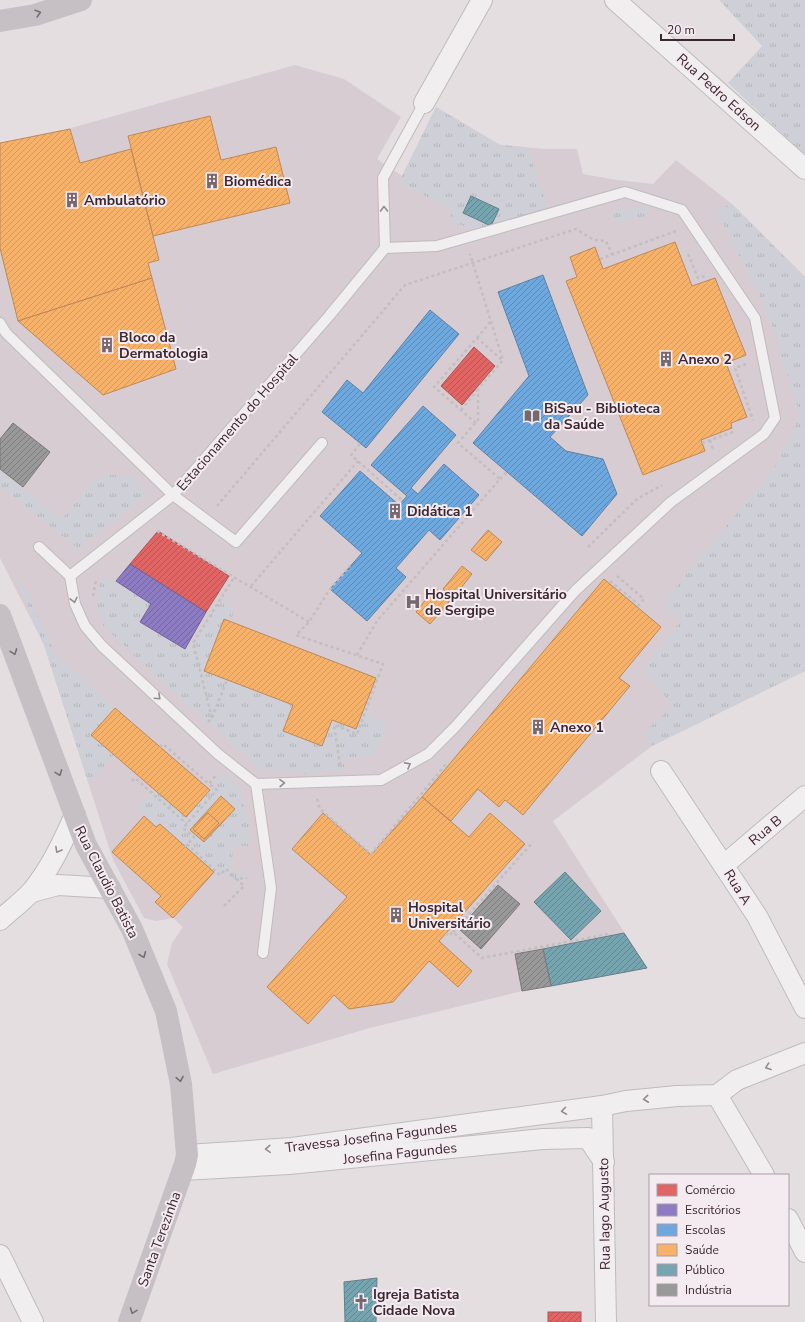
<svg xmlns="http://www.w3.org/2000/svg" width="805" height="1322" font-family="'Nunito Sans',sans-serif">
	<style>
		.built { fill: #d7ccd1 }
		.grass { fill: url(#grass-tufts) }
		.shops { fill: url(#shops-hatch); stroke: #ae5356 }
		.offices { fill: url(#offices-hatch); stroke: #756297 }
		.schools { fill: url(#schools-hatch); stroke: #5f81a8 }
		.health { fill: url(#health-hatch); stroke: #be8859 }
		.public { fill: url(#public-hatch); stroke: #647f89 }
		.industry { fill: url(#industry-hatch); stroke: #7d777a }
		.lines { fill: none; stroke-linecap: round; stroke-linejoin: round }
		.lane-casing { stroke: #bfbbbd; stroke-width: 12 }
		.street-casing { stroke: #bfbbbd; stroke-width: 22 }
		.path { stroke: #c3bec0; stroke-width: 2.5; stroke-dasharray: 3 3; stroke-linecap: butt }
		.lane { stroke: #f0eeef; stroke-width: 10 }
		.street { stroke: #f0eeef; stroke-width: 20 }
		.secondary { stroke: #c6bfc4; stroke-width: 22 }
		.oneway { stroke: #7a6b73 }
		.oneway2 { stroke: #968a90 }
		.labels { text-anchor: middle; stroke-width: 4; stroke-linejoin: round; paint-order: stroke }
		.street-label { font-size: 14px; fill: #3b2730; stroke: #f4ebf0 }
		.poi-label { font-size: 14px; font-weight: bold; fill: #3b2730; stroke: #f4ebf0; text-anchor: start }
	</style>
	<defs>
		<pattern id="grass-tufts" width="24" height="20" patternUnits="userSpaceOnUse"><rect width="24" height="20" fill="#cfd0d7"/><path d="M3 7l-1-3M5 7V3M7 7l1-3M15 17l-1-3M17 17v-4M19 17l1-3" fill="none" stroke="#b3b3b9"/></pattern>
		<pattern id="shops-hatch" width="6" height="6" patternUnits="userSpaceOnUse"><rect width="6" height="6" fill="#e06666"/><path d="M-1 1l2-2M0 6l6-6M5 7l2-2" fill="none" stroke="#b75454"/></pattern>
		<pattern id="offices-hatch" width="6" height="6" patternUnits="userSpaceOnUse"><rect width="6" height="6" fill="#8e7cc3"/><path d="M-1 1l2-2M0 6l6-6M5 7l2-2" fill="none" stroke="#75669f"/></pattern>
		<pattern id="schools-hatch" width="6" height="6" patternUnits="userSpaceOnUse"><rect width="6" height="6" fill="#6fa8dc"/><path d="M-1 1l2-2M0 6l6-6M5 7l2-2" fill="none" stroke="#5c89b3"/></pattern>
		<pattern id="health-hatch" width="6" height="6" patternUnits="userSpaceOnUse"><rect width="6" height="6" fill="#f6b26b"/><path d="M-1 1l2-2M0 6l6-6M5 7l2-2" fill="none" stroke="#d4995d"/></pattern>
		<pattern id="public-hatch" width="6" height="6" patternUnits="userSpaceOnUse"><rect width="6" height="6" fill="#76a5af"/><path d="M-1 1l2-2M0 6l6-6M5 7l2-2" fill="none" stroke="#62868f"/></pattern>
		<pattern id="industry-hatch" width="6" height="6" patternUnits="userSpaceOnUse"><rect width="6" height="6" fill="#999"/><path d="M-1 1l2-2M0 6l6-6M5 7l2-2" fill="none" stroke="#7e7d7d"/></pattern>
	</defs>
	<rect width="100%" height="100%" fill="#e4dee1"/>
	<path class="built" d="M295,65l49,14 57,38 -24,42 25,17 34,-69 64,38 45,4h32l6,25 34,6 36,4 23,-24 56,44 73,73v394l-153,75 -99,75 94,147 -125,23 -152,37 -157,46 -46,-110 5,-21 11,-16 -10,-9 -17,3 -12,-3 -31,-58 -69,-215 -44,-87v-415l64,-13z"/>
	<g class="grass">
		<path d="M719,0h86v155l-77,-72 34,-37z"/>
		<path d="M436,107l64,38 27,2 22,63 -70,20 -30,-8 4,-13 -53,-25 2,-8z"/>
		<path d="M732,204l73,73v394l-153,75 -9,-13 30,-27 -30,-37 39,-50 -20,-15 113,-137 25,-52 -32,-102 -52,-103z"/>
		<path d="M648,205l4,9 -35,10 -4,-13z"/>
		<path d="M0,469l62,50 28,-35 14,-9h26l10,8 3,5 1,7 -2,5 -64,48 -78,-61z"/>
		<path d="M15,577l9,7 31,69 60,55 -24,27 23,20 -23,25 -3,1 -44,-136z"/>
		<path d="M102,577l14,4 35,23 -10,18 44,27 8,-6 25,-41 17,6 -4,13 -7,-2 -20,52 89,34 -10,26 38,15 11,-26 24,9 7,-16 21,8c-4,35 -4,35 -40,39l2,10 -39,4 -45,-5 -55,-46 -103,-96c-9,-22 -10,-27 -2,-50z"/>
		<path d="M226,772l12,14 11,36 1,24h-17l-1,26 14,1 -9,10 -11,-10 -5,6 -61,-55 -4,3 -19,-18 18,-19 31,27z"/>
	</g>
	<g class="shops">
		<path d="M474,347l21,19 -33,39 -21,-19z"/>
		<path d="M158,531l71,45 -23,36 -76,-48z"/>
		<rect x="548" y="1312" width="33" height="10"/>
	</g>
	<path class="offices" d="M130,564l76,48 -21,37 -45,-27 11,-18 -35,-23z"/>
	<g class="schools">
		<path d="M543,275l45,120 -38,42 16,14 37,8 14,35 -35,42 -109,-93 56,-67 -31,-84z"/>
		<path d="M430,310l29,24 -93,114 -44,-36 25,-32 16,13z"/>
		<path d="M423,406l33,29 -45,53 7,6 26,-30 35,31 -39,45 -11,-10 -33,38 10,9 -39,44 -37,-32 32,-36 -42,-37 40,-45 39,34 8,-9 -36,-31z"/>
	</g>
	<g class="health">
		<path d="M210,116l11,44 55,-13 14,56 -137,33 -25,-100z"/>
		<path d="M70,129l10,34 51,-14 28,111 -11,3 4,15 -134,43 -18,-73v-105z"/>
		<path d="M675,242l17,44 23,-8 31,77 -20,8 21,54 -16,6 1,5 -31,12 4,11 -62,24 -77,-194 11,-4 -7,-20 25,-10 8,22z"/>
		<path d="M152,278l24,91 -73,26 -85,-74z"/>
		<path d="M488,530l14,12 -16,19 -15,-11z"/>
		<path d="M462,566l10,8 -19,24 -10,-9z"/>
		<path d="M604,579l57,48 -42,51 11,8 -107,129 -18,-15 -6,7 -21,-18 -27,32 -29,-24z"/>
		<path d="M435,588l15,13 -20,23 -14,-12z"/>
		<path d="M224,619l152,59 -20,51 -24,-9 -10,26 -39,-15 10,-26 -89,-34z"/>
		<path d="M115,708l95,82 -24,27 -95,-82z"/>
		<path d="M221,796l14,13 -31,33 -14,-12z"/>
		<path d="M422,797l47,40 21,-24 35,31 -86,97 33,30 -14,16 -29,-26 -36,41 -44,7 -15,-14 -26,29 -41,-37 80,-90 -55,-48 31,-36 48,42z"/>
		<path d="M208,813l11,10 -15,16 -11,-10z"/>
		<path d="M144,816l12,11 4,-3 54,48 -41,46 -18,-16 6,-6 -49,-44z"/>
	</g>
	<g class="public">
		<path d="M471,196l28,13 -8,17 -28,-13z"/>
		<path d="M565,872l36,39 -30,29 -37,-38z"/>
		<path d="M624,933l23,35 -96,18 -8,-37z"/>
		<path d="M377,1278l-1,44h-31l-1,-40z"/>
	</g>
	<g class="industry">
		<path d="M13,423l37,29 -27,35 -23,-18v-30z"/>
		<path d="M498,885l22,19 -39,45 -22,-20z"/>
		<path d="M543,949l8,37 -29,5 -7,-37z"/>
	</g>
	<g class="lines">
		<defs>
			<g id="lane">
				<path d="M385,248l-2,-70 41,-75"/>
				<path d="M0,323l6,10 167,162 63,47 86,-99"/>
				<path d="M39,547l31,29 5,28 10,22 17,20 116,108 38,30 125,-4 47,-26 28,-28 119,-135 96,-89 93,-68 11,-16 -20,-100 -73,-108 -57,-18 -188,54 -52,2"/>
				<path d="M70,576l103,-81 156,-179 56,-68"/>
				<path d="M256,784l15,104 -8,65"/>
			</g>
			<g id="street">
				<path d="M615,0l190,169"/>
				<path d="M424,103l58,-103"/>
				<path d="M661,771l96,145 48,92"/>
				<path d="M724,865l81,-69"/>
				<path d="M32,892l26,-7 52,3"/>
				<path d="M0,920c11,-10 23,-19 32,-29 19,-23 31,-50 43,-76"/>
				<path d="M717,1095l47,80"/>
				<path d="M602,1106l4,216"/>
				<path d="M187,1155l105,-7 310,-42 24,-5 51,-5 40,-1 20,-15 68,-27"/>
				<path d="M183,1170l106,-6 254,-25 45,-1 16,24"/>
				<path d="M788,1219l17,33"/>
				<path d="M0,1255l33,67"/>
			</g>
		</defs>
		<use href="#lane" class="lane-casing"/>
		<use href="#street" class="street-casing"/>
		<g class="path">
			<path d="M688,254l10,24 8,-2"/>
			<path d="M600,259l76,-28"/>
			<path d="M477,338l14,-17"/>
			<path d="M746,364l-11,4 18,52"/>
			<path d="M461,410l17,-21"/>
			<path d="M476,423l-42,-36 43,-49 25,22"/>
			<path d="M710,440l3,10"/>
			<path d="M702,443l34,-12"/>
			<path d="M360,444l-9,11 52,46"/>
			<path d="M500,479l7,-7"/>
			<path d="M217,506l188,-221 171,-56 18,11 12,1 6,13"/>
			<path d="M157,531l152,91"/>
			<path d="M588,547l49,-48 25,-14"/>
			<path d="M610,581l29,24 5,-6 -27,-23"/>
			<path d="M251,586l107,-125"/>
			<path d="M93,596l3,-16"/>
			<path d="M357,655l20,-34 123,-142 -42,-36 20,-23v-31l25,-29 -33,-106"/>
			<path d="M212,718l-19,-75 42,-67"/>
			<path d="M208,722l4,-4 15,-38"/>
			<path d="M160,747l3,-3 46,40 8,-10"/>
			<path d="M340,765l-6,-40 23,9 26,-70 -87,-29 13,-13 21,-33 20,-23"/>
			<path d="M132,781l3,-3 52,46"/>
			<path d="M317,799l3,10 51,45 76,-91"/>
			<path d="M187,844l33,31 6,-6 10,10 11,-1"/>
			<path d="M185,847l9,-10 -11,-9 34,-38 -8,-6"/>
			<path d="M224,906l20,-20 -7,-7"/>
			<path d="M453,932l80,-90"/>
			<path d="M446,933l3,3 4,-4 29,26 127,-24"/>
		</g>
		<use href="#lane" class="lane"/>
		<use href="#street" class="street"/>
		<g class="secondary">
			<path d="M0,21l35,-6 46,-15"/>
			<path d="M0,615l86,230 46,84 34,82 15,73 6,71 -2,9 -56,158"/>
		</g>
	</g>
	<defs><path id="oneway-chevron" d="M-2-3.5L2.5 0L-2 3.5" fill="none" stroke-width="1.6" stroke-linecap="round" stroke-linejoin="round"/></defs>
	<g class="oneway">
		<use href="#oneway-chevron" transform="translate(38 13) rotate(-16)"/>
		<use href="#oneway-chevron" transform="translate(14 652) rotate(70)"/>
		<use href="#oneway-chevron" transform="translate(59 773) rotate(70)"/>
		<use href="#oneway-chevron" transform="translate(143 955) rotate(68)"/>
		<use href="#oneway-chevron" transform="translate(180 1079) rotate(79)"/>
		<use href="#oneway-chevron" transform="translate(133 1311) rotate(110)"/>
	</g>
	<g class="oneway2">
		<use href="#oneway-chevron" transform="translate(384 209) rotate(-91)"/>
		<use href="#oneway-chevron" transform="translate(74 600) rotate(77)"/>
		<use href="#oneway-chevron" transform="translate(158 697) rotate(43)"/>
		<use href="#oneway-chevron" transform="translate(408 765) rotate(-29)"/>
		<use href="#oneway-chevron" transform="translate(282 783) rotate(-2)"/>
		<use href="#oneway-chevron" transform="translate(58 850) rotate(119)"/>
		<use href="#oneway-chevron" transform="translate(768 1067) rotate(160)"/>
		<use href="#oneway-chevron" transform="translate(646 1099) rotate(174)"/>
		<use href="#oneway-chevron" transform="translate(564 1111) rotate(172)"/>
		<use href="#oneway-chevron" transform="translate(268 1149) rotate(176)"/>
	</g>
	<defs>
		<symbol id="building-bare" viewBox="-9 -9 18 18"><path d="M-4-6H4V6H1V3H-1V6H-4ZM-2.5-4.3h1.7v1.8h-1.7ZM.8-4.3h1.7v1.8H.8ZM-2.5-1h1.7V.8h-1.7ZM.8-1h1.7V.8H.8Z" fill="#76676e" stroke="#f4ebf0" stroke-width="2.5" paint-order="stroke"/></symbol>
		<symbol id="library-bare" viewBox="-9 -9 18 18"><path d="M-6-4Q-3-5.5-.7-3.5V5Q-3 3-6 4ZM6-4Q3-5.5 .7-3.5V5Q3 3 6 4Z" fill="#76676e" stroke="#f4ebf0" stroke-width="2.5" paint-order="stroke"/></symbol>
		<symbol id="hospital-bare" viewBox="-9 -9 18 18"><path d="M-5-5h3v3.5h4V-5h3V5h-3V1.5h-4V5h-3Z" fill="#76676e" stroke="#f4ebf0" stroke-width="2.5" paint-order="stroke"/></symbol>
		<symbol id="church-bare" viewBox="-9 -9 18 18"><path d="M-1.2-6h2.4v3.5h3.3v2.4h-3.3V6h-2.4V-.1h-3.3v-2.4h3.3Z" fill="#76676e" stroke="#f4ebf0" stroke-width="2.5" paint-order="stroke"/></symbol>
	</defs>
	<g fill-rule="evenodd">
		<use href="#building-bare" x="201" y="170" width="22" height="22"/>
		<use href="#building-bare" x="61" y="189" width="22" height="22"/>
		<use href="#building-bare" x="96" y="334" width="22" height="22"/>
		<use href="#building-bare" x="655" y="348" width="22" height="22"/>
		<use href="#library-bare" x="521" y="405" width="22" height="22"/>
		<use href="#building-bare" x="384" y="500" width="22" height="22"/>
		<use href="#hospital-bare" x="402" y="591" width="22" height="22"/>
		<use href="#building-bare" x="527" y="716" width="22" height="22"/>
		<use href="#building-bare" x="385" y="904" width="22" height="22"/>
		<use href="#church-bare" x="350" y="1291" width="22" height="22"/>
	</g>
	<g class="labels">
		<g class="street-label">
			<text transform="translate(719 92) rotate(42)" y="5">Rua Pedro Edson</text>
			<text transform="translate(237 422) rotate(-49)" y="5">Estacionamento do Hospital</text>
			<text transform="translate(765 830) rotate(-40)" y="5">Rua B</text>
			<text transform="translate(107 882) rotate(63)" y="5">Rua Claudio Batista</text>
			<text transform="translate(738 887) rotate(58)" y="5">Rua A</text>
			<text transform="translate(371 1137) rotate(-7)" y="5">Travessa Josefina Fagundes</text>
			<text transform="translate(400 1153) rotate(-6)" y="5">Josefina Fagundes</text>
			<text transform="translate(604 1214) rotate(-91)" y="5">Rua Iago Augusto</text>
			<text transform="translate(159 1239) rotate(-70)" y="5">Santa Terezinha</text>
		</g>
		<g class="poi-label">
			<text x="224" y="186">Biomédica</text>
			<text x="84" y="205">Ambulatório</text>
			<text x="119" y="342">Bloco da<tspan x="119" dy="16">Dermatologia</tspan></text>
			<text x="678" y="364">Anexo 2</text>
			<text x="544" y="413">BiSau - Biblioteca<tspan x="544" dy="16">da Saúde</tspan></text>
			<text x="407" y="516">Didática 1</text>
			<text x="425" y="599">Hospital Universitário<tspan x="425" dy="16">de Sergipe</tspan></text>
			<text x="550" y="732">Anexo 1</text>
			<text x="408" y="912">Hospital<tspan x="408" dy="16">Universitário</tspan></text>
			<text x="373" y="1299">Igreja Batista<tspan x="373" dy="16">Cidade Nova</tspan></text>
		</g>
	</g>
	<rect x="649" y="1174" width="140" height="132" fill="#f4ebf0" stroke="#aa9da3"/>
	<rect x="657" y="1184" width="20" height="12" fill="#e06666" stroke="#aa9da3"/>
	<text x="685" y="1194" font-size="12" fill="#3b2730">Comércio</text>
	<rect x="657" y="1204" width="20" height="12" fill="#8e7cc3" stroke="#aa9da3"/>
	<text x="685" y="1214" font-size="12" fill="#3b2730">Escritórios</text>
	<rect x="657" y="1224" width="20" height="12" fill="#6fa8dc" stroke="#aa9da3"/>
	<text x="685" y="1234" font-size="12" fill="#3b2730">Escolas</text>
	<rect x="657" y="1244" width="20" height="12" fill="#f6b26b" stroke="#aa9da3"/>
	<text x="685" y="1254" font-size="12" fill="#3b2730">Saúde</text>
	<rect x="657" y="1264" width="20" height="12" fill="#76a5af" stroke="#aa9da3"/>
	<text x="685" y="1274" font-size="12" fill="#3b2730">Público</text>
	<rect x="657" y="1284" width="20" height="12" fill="#999999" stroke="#aa9da3"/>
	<text x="685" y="1294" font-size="12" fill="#3b2730">Indústria</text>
	<path d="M661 34v6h73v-6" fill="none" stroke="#3b2730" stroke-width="2"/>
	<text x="667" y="34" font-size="12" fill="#3b2730" stroke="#f4ebf0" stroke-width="3" paint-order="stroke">20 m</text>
</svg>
